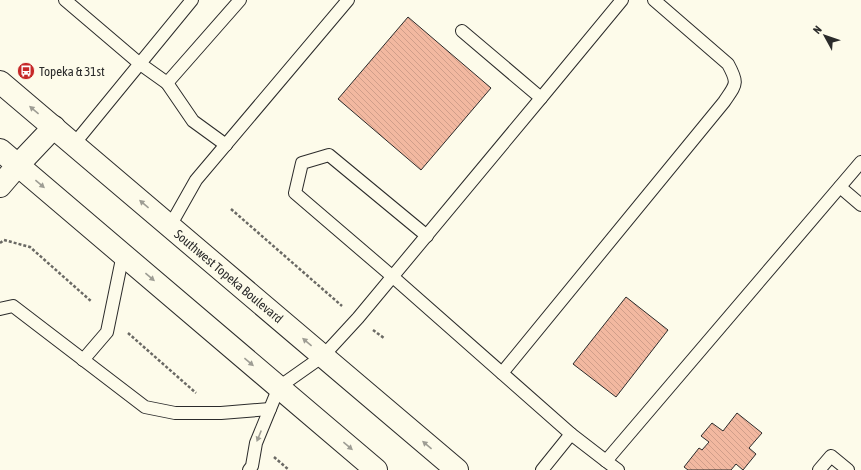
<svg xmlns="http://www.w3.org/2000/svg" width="861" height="470" font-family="'Asap Condensed',sans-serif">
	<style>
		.building { fill: url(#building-back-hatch); stroke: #2b2b2b }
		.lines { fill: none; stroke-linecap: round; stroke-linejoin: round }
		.lane-casing { stroke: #2b2b2b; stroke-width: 14 }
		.street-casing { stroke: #2b2b2b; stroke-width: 24 }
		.primary-casing { stroke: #2b2b2b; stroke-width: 24 }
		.path { stroke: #6a6964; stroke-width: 2.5; stroke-dasharray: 3 2; stroke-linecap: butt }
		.lane { stroke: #fdfbea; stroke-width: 12 }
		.street { stroke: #fdfbea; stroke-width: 22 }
		.primary { stroke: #fdfbea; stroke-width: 22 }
		.oneway { fill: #9e9d94 }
		.labels { text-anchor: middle; stroke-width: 3; stroke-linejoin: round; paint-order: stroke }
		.poi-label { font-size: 13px; fill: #2b2b2b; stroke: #fdfbea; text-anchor: start }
		.street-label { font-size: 13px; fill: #2b2b2b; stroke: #fdfbea }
	</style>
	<defs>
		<pattern id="building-back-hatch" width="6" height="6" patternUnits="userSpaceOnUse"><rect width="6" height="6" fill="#f2b8a0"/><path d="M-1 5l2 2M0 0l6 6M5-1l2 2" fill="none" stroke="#d09e8a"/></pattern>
	</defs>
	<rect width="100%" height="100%" fill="#fdfbea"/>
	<g class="building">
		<path d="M408,17l83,71 -70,82 -83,-71z"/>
		<path d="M626,297l42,33 -52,67 -43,-33z"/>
		<path d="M737,413l25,20 -13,15 7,6 -13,16 -7,-6 -5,6h-43l-4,-3 15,-19 3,2 7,-8 -8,-6 11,-13 11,8z"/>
	</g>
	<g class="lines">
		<defs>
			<g id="lane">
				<path d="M65,0l74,63 28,20 73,-83"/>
				<path d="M167,83l26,38 33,24"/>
				<path d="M541,98l81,-98"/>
				<path d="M74,144l118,-144"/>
				<path d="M840,187l21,18"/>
				<path d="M170,226l26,-46 152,-180"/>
				<path d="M427,236l-98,-81 -27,8 -7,30 98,84 178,157 -29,36"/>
				<path d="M0,309l13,-3 132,101 30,6h46l49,-4"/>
				<path d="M83,360l24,-28 16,-78"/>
				<path d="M502,373l222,-271c12,-18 15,-18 4,-38l-74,-64"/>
				<path d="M571,434l35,27"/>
				<path d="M249,470l3,-4 4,-23 23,-56 44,-31 35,-38 183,-220 -79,-67"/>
				<path d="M618,470l-12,-9 255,-299"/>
				<path d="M819,470l12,-14 17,14"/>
			</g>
			<path id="street" d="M0,186l18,-21 36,-38"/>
			<g id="primary">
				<path d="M0,82l457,388"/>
				<path d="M0,150l376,320"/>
			</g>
		</defs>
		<use href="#lane" class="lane-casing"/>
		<use href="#street" class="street-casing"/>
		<use href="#primary" class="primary-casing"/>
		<g class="path">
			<path d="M231,209l111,97"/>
			<path d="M0,243l4,-3 26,7 62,55"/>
			<path d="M373,330l11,8"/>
			<path d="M128,333l68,60"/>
			<path d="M274,457l15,13"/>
		</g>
		<use href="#lane" class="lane"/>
		<use href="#street" class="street"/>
		<use href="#primary" class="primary"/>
	</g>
	<defs><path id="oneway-solid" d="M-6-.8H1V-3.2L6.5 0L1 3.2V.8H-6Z"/></defs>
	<g class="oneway">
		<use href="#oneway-solid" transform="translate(34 110) rotate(-140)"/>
		<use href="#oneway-solid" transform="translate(40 184) rotate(40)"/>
		<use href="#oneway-solid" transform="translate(144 204) rotate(-140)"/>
		<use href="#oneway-solid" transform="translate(150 277) rotate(40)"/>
		<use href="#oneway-solid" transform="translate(307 342) rotate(-140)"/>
		<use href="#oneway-solid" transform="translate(249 362) rotate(40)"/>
		<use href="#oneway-solid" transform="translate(259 436) rotate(112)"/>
		<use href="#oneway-solid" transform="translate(427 445) rotate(-140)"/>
		<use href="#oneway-solid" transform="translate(348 446) rotate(40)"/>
	</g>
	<defs>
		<symbol id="bus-disc" viewBox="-11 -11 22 22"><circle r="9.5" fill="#c62828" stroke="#fdfbea"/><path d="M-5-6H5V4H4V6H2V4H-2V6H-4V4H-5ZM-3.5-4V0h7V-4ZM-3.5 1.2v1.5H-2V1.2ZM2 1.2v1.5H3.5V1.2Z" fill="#fff"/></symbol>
	</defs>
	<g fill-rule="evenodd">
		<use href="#bus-disc" x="16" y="61" width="20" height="20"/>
	</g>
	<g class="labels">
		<g class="poi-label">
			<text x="39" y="76">Topeka &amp; 31st</text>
		</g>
		<g class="street-label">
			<text transform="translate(229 276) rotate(40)" y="5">Southwest Topeka Boulevard</text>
		</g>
	</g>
	<g transform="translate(825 36) rotate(310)" stroke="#fdfbea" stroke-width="3" paint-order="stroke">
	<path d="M0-3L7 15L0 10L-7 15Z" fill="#2b2b2b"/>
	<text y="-6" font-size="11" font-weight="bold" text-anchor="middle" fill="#2b2b2b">N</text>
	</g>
</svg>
